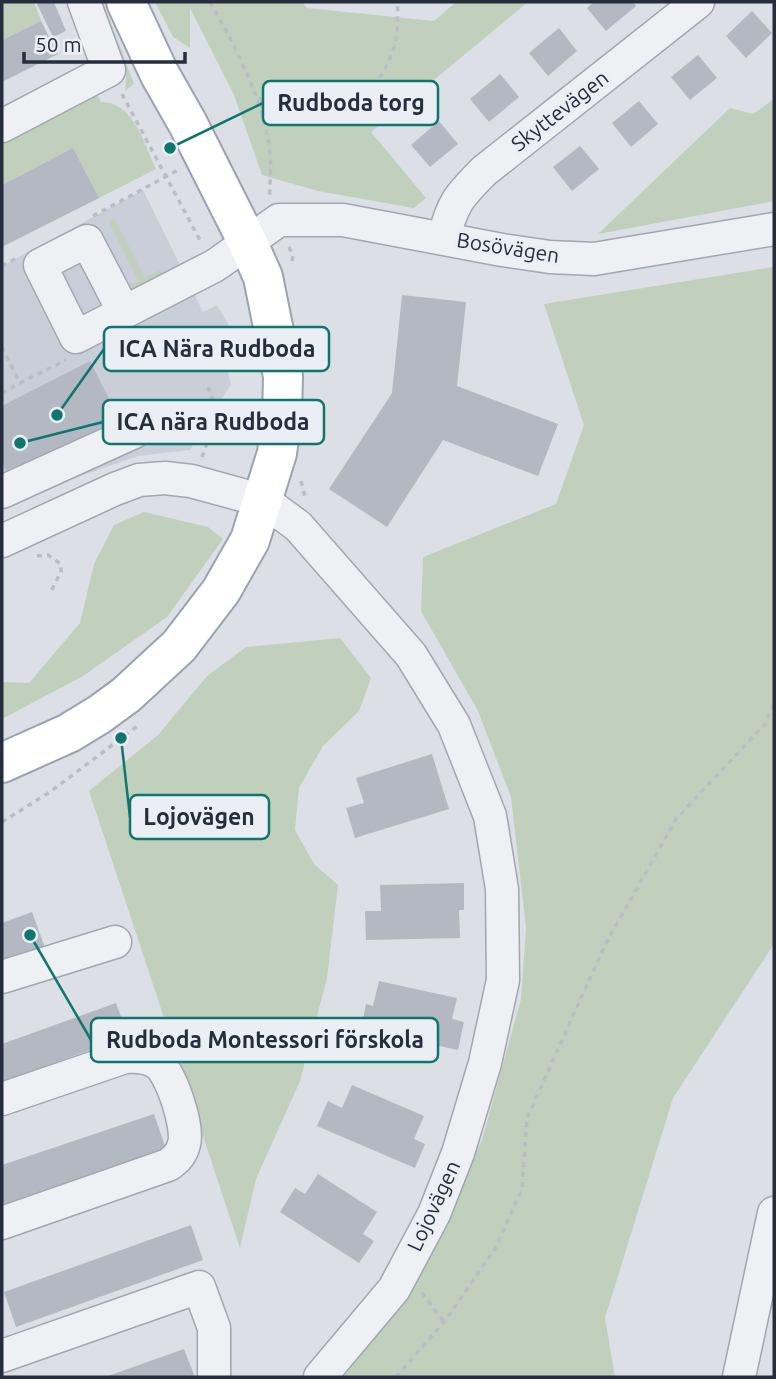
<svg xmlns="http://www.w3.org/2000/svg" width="776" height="1379" font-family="Ubuntu,sans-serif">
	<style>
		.built { fill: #caced8 }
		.green { fill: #c1d0bd }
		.building { fill: #b3b8c2 }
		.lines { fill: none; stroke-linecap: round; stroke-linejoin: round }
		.minor-casing { stroke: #a2a6b0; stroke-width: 35 }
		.major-casing { stroke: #9ba3b1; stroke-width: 42 }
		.path { stroke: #babdc4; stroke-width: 3.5; stroke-dasharray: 5 5; stroke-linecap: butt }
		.minor { stroke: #eef0f4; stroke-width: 32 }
		.major { stroke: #fff; stroke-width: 38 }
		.labels { text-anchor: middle; stroke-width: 7; stroke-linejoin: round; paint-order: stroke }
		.street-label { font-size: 21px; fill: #262d3c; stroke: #ebeef4 }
		.leader { fill: none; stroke: #0f766e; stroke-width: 2.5 }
		.callout-dot { fill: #0f766e; stroke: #ebeef4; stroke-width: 2.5 }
		.callout { fill: #ebeef4; stroke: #0f766e; stroke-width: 2.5 }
		.callout-label { font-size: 23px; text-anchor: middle; font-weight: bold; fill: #262d3c }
	</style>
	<rect width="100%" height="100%" fill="#dcdfe6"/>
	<path class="built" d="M143,190l60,122 14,-7 20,35 -16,8 10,36 -41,66 -52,6 -136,47v-237z"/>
	<g class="green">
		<path d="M2,2h32l7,19 -39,19z"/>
		<path d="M94,2h9l31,82 -9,7 1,-14z"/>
		<path d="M155,2h147l5,6 127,13 22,-19h72l-157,130 55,66 -12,10 -96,-17 -56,-16 -28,-80 -44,-87v40l-17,-11z"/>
		<path d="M93,87l8,15c33,0 43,42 55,67l-57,29 -26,-50 -71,37v-52z"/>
		<path d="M774,99v102l-176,33 132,-126 23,6z"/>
		<path d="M115,219l30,59 15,-8 5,9 -36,19 -5,-9 14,-8 -29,-59z"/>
		<path d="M774,267v677l-101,154 -68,220 10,59h-271l85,-124 53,-113 39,-141 5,-71 -15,-131 -33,-86 -57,-100 2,-54 133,-53 28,-79 -40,-121z"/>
		<path d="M144,512l64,15 15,12 -56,78 -84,59 -81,43v-37l27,1 51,-60 14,-59 20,-39z"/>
		<path d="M340,638l31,40 -12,33 -36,35 -24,42 -4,42 19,34 24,21 -11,93 -27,103 -44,98 -16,69 -151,-457 69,-56 49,-59 39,-29z"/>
	</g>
	<g class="building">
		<path d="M36,2h18l12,29 -13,6z"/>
		<path d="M594,2h39l3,4 -30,25 -19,-23z"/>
		<path d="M752,11l20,22 -26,25 -20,-22z"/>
		<path d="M41,21l17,33 -56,28v-42z"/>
		<path d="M559,28l18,23 -29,25 -19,-23z"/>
		<path d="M698,55l19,23 -27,22 -19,-23z"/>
		<path d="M500,74l19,23 -30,25 -19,-23z"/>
		<path d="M639,101l19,23 -27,23 -19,-24z"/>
		<path d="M439,121l19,23 -28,23 -19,-22z"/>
		<path d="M580,146l19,23 -27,22 -19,-24z"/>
		<path d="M73,148l26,50 -97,49v-62z"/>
		<path d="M402,295l64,7 -9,84 101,38 -20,52 -95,-36 -56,87 -58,-38 63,-96z"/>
		<path d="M90,361l29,57 -111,57 -6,-13v-56z"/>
		<path d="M432,754l17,55 -94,29 -9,-30 18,-5 -8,-25z"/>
		<path d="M464,883v27h-5l1,28 -94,2 -1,-29h16l-1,-26z"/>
		<path d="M32,912l13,36 -43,15v-40z"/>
		<path d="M379,981l78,17 -5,21 12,3 -6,28 -97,-21 5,-25 7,2z"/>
		<path d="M116,1003l12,33 -126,46v-38z"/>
		<path d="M352,1085l72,31 -10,23 11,5 -10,24 -98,-42 11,-25 14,7z"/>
		<path d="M154,1114l12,35 -164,56v-40z"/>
		<path d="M318,1174l59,38 -14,22 11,7 -15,22 -79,-51 15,-24 10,6z"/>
		<path d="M191,1225l12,35 -187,67 -12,-35z"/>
		<path d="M184,1349l11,28h-90z"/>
	</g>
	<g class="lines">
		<defs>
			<g id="minor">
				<path d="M2,126l107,-56 -25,-68"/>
				<path d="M444,238c8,-35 16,-43 40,-67l214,-169"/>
				<path d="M124,312l-37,-71 -47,24 36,72 138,-71 6,-4 59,-42h64l159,30 48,7 44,2 180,-30"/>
				<path d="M2,492l132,-60"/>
				<path d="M2,541l113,-52 24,-9 26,-2 26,3 73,20 34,25 113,129 43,70 36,91 12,73 1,91 -18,83 -27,90 -24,61 -40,75 -74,88"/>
				<path d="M2,977l113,-35"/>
				<path d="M2,1099l123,-42c11,-1 23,0 32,6 14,9 32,64 27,81 -2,9 -8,16 -16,21l-166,58"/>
				<path d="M2,1356l197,-69 15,41v49"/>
				<path d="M739,1377l35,-164"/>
			</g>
			<path id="major" d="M2,763l67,-30 31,-19 26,-19 53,-49 42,-55 29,-51 27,-87 5,-35 1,-42 -20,-99 -16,-36 -59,-117 -29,-51 -33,-71"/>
		</defs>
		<use href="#minor" class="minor-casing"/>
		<use href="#major" class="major-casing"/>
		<g class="path">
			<path d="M210,2c28,50 52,93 60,151 2,14 -1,30 0,44"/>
			<path d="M122,94l80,150"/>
			<path d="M258,102c26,-38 47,-8 77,-2 32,7 55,-33 61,-60 2,-12 1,-26 2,-38"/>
			<path d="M93,216l85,-46"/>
			<path d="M289,247l4,9 -2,10"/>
			<path d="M2,266l13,-7"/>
			<path d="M2,347l18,36 46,-23"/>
			<path d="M2,393l18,-10"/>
			<path d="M202,457l16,-44 -10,-26"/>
			<path d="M301,481l4,16"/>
			<path d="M37,556l11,-1 13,9v8l-11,21"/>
			<path d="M2,822l48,-30 90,-68"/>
			<path d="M422,1293l22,29"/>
			<path d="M396,1377l48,-55 51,-73 27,-60 5,-71 78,-173 71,-126 89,-95 9,-20"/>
		</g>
		<use href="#minor" class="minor"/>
		<use href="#major" class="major"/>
	</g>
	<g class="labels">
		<g class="street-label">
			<text transform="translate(560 111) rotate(-38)" y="7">Skyttevägen</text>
			<text transform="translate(508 248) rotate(9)" y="7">Bosövägen</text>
			<text transform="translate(434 1206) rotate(-65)" y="7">Lojovägen</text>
		</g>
	</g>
	<path class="leader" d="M170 148L263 103M57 415L104 349M20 443L103 422M121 738L130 817M30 935L91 1040"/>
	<g class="callout-dot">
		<circle cx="170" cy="148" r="7"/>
		<circle cx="57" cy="415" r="7"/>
		<circle cx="20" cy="443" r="7"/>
		<circle cx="121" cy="738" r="7"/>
		<circle cx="30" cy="935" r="7"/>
	</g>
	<g class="callout">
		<rect x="263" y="81" width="175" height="44" rx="7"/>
		<rect x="104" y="327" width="225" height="44" rx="7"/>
		<rect x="103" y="400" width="221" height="44" rx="7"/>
		<rect x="130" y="795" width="139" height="44" rx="7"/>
		<rect x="91" y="1018" width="347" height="44" rx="7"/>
	</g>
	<g class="callout-label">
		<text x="351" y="111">Rudboda torg</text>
		<text x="217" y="357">ICA Nära Rudboda</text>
		<text x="213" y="430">ICA nära Rudboda</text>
		<text x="199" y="825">Lojovägen</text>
		<text x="265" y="1048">Rudboda Montessori förskola</text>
	</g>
	<rect width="776" height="1379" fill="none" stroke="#262d3c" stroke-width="7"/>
	<path d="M24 52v10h161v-10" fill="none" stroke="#262d3c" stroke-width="3.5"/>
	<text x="35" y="52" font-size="21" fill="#262d3c" stroke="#ebeef4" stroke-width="5" paint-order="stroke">50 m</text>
</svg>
